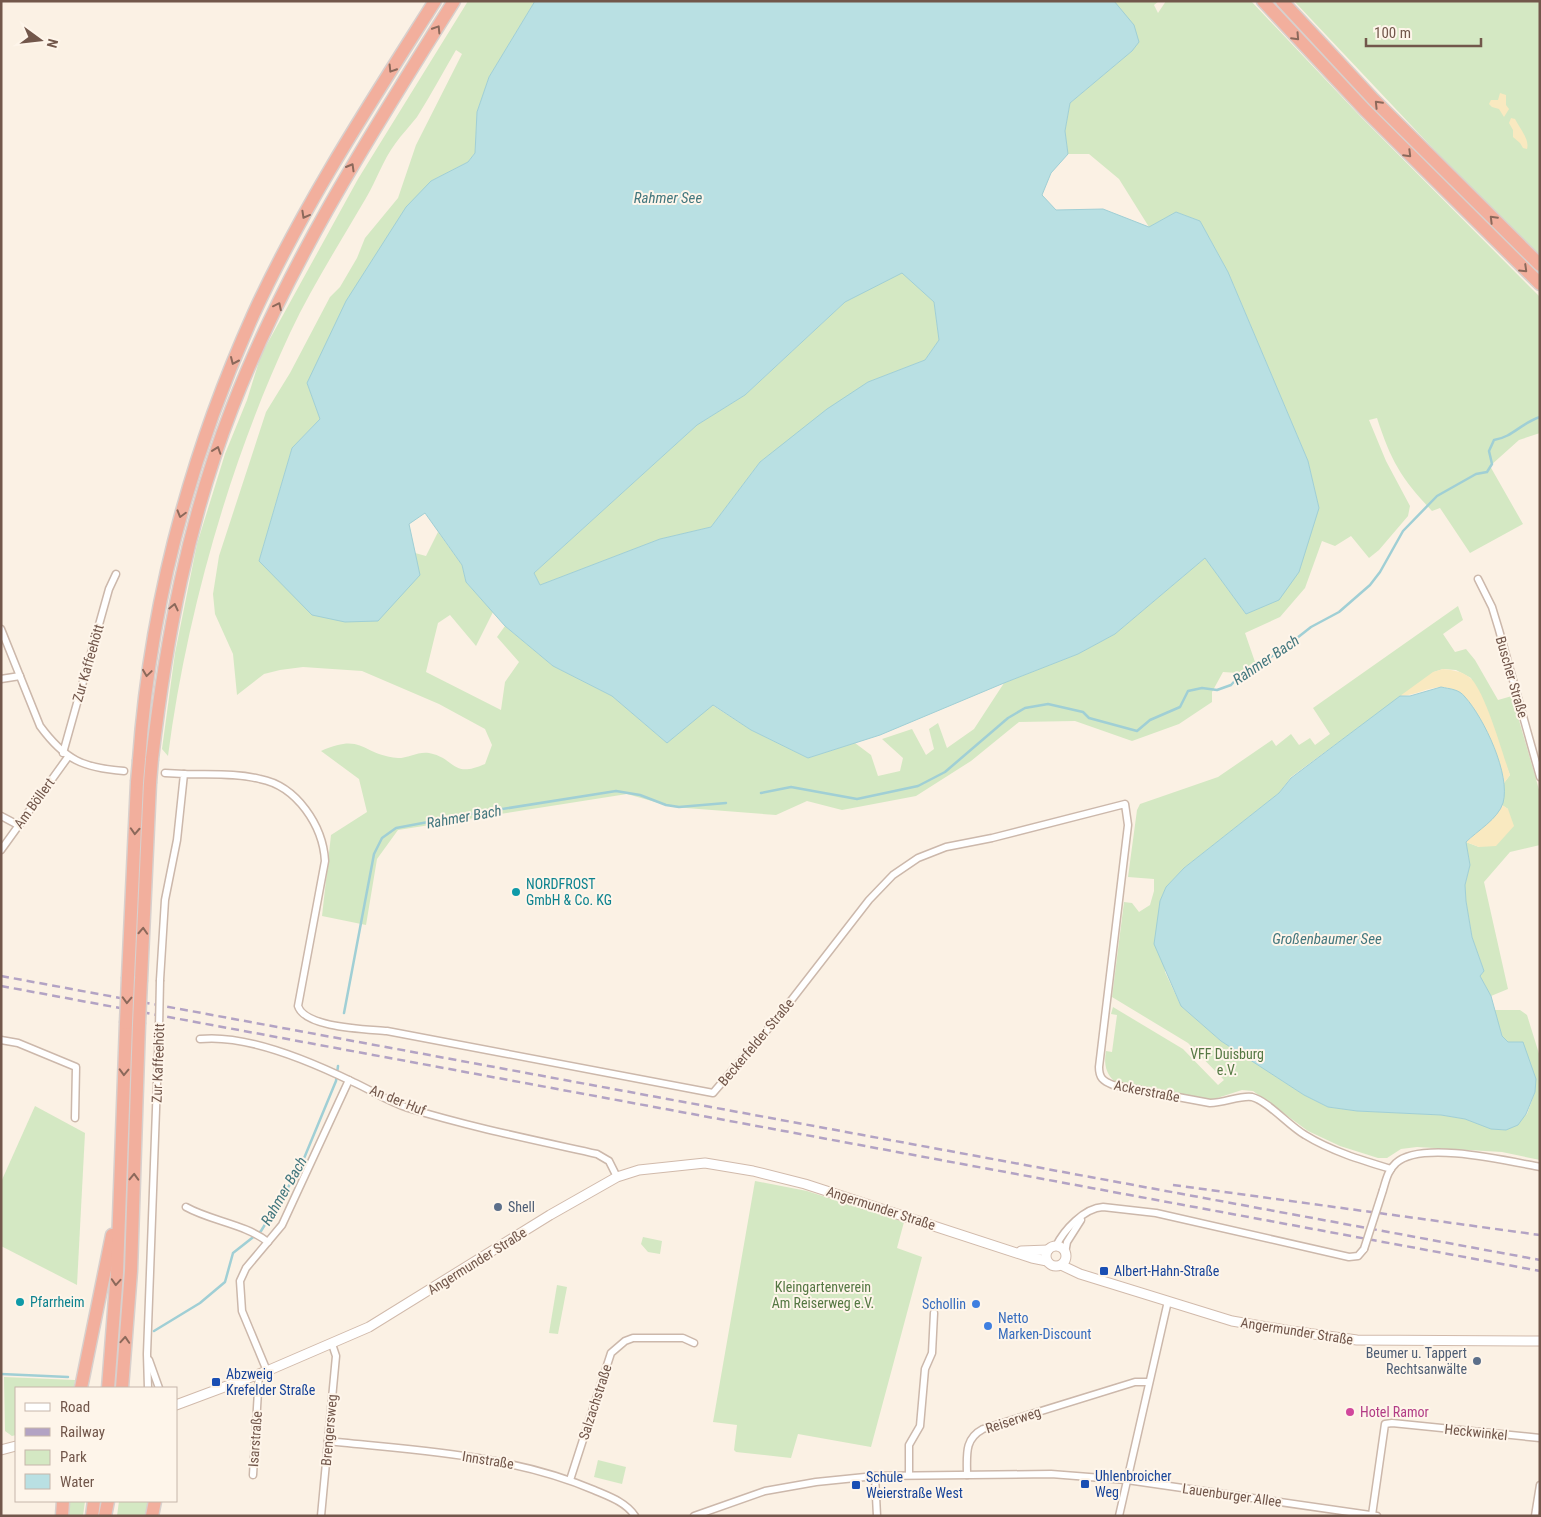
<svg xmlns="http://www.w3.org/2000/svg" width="1541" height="1517" font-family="'Roboto Condensed',sans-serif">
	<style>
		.green { fill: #d4e8c3 }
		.sand { fill: #f9e9c0 }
		.water { fill: #b9e0e3; stroke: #a0cfd5; fill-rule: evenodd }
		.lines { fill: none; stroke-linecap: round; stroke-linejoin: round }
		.stream { stroke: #a0cfd5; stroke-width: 2.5 }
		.street-casing { stroke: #ccb8ab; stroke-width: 9 }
		.secondary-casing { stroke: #d1baab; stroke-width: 11 }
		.highway-casing { stroke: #d8d0cd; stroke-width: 15 }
		.street { stroke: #fff; stroke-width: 6 }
		.secondary { stroke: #fff; stroke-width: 9 }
		.highway { stroke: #f2af9d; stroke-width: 12 }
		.rail { stroke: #b3a3c4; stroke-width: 2.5; stroke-dasharray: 8 5; stroke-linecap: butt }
		.street-bridge-casing { stroke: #ccb8ab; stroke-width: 9; stroke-linecap: butt }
		.highway-bridge-casing { stroke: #d8d0cd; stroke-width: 15; stroke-linecap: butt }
		.street-bridge { stroke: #fff; stroke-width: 6 }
		.highway-bridge { stroke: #f2af9d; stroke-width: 12 }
		.oneway { stroke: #8c695b }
		.culture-dot { fill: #0f9aa8; stroke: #fef5ea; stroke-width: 2 }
		.service-dot { fill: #5c6f8a; stroke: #fef5ea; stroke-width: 2 }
		.transit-dot { fill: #1a4fb4; stroke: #fef5ea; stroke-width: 2 }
		.shop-dot { fill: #3f7fe0; stroke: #fef5ea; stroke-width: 2 }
		.hotel-dot { fill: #d1479c; stroke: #fef5ea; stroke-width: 2 }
		.labels { text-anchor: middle; stroke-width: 4; stroke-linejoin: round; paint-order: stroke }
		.street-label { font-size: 14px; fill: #72574b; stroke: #fef5ea }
		.culture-label { font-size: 14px; fill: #0d838f; stroke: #fef5ea; text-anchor: start }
		.park-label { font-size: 14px; fill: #557843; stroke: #fef5ea }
		.service-label { font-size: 14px; fill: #4e5e75; stroke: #fef5ea; text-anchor: start }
		.transit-label { font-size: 14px; fill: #164399; stroke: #fef5ea; text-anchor: start }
		.shop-label { font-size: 14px; fill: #366cbe; stroke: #fef5ea; text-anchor: end }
		.hotel-label { font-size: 14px; fill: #b23c85; stroke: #fef5ea; text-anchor: start }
		.water-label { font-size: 15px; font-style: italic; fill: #43777e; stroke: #fef5ea }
	</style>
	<rect width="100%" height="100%" fill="#fbf1e4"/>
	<g class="green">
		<path d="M468,1h67l-46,76 -12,35 -2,41 -7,9 -37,19 -124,202 13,36 -28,29 -33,113 160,14 -4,-22 11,3 12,-24 24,33 4,17 27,30 -17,34 -26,-31 -12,8 -12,49 75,38 4,-28 14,-20 -22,-25 8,-11 48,40 59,30 55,47 45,-38 39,25 57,28 47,-15 16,12 7,21 22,-5 3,-13 -21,-19 30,-10 14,26 8,-6 -5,-20 9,-6 9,25 27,-19 30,-46 74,-29 37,-20 90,-76 41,56 73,-106 -11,-47 -80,-189 -28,-51 -24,-9 -27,15 -30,-48 -30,-25h-21l-3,-23 5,-28 62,-52 -18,-50h45l-5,4 4,8 8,-12h85l109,115 180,181v136l-21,7 -29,26 33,58 -53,29 -30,-45 -8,3c-31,-33 -41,-50 -55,-93l-8,2 17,41 24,45 -2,10 -29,34 -10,8 -18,-22 -16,10 -13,-5 -17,47 -25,29 -35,16 10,29 -17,11 -15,-1 -11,20v10l-33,22 -47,17 -57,-20 -56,1 -48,39 -55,35 -74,14 -35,-9 -31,14 -103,-8 -46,-13 -229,36 -21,29 -11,66 -44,-9 9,-81 36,-23 -8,-33 -38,-28c43,-19 40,4 77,7 10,0 21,-7 31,-5 27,5 22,26 56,11l7,-19 -7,-16 -46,-25 -77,-33 -59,-4 -23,3 -16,4 -27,21 -4,-41 -18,-40 -2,-20 6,-38 47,-144 24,-39 40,-76 10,-10 17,-29 8,-20 33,-40 18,-53 46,-91 -6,-4c-13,22 -25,45 -39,67 -7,9 -15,17 -22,27 -12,16 -19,37 -29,54 -26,45 -54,88 -76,135 -60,128 -104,283 -122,423l-6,-7 13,-96 22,-109 28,-90 22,-54 14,-45 97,-176z"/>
		<path d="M1294,1h246v255l-81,-80z"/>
		<path d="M902,272l32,30 5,38 -14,20 -57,22 -108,80 -49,65 -51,12 -120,46 -6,-12 163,-148 48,-30 100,-93z"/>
		<path d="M1458,606l5,14 -20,14 12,18 11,-3 9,11 23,40 14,-4 28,97v52l-30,7 -26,30 24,107 -17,7 -11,-20 4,-5 -12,-34 -6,-36 -1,-16 5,-20 -4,-23 13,5 29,-38 -6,-4 2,-22 6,-8 -39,-97 -15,-8 -13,-1 -9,3 -143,105 -12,16 -95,75 -18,19 -6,14 5,71 16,34 40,35 83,54 24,12 29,4 84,4 24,4 27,10 14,1 21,-16 8,-22 -27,-50 -6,-6 -8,-26h26l7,5 13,42v103l-38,-8 -85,-5 -16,2 -14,9h-9l-38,-12 -32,-15 -55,-40 -11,-1 -31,10 -97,-19c-9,-9 -10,-18 -8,-30l6,1 5,-37 -6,-1 2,-7 70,42 35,36 6,-5 -36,-37 -76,-46 12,-95 8,1 7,9 11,-7 4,-14v-12l-26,-2 9,-67 3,-6 78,-27 54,-37 4,6 15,-12 8,11 11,-7 5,7 15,-11 -17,-26z"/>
		<path d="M35,1106l50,27 -8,152 -76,-39v-64z"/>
		<path d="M755,1181l52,10 97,31 -7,26 25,9 -51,190 -73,-13 -7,24 -55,-6 -2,-2 3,-25 -24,-3z"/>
		<path d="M643,1237l19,4 -2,13 -12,-2 -7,-8z"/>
		<path d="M557,1285l10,2 -9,47 -9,-1z"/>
		<path d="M4,1377l71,3 -1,8h-58v47l-4,1 -7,-5z"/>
		<path d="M598,1460l28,7 -4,17 -28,-7z"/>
		<path d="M67,1501h18l-2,15h-17z"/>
		<path d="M119,1501h29l-3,15h-28z"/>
	</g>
	<g class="sand">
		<path d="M1500,93l6,2v10l3,4 -5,8 -5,-8 -7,-2 -3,-3 2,-4h7z"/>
		<path d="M1511,118l4,1c4,8 15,21 12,30l-4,-1 -3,-5 -7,-6v-7l-4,-7z"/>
		<path d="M1443,669c9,1 18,2 26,8 15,10 34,78 41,98l-6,8 -1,-8c-10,-27 -27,-87 -61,-88 -14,0 -28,9 -42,9l33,-24z"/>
		<path d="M1502,805l6,4 6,17 -18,20 -17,1 -13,-5 27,-24z"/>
	</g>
	<g class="water">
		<path d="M535,1h579l20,24 5,17 -7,9 -62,52 -5,28 3,23 -17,19 -9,22 14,15 47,-1 46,18 27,-15 24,9 28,51 80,189 11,47 -20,64 -20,28 -33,14 -41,-56 -90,76 -37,20 -74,29 -124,52 -72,23 -57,-28 -38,-25 -46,38 -55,-47 -59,-30 -48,-40 -39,-44 -4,-17 -37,-52 -16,11 11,51 -42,46 -33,1 -33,-7 -53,-54 33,-113 28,-29 -13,-36 39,-82 60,-94 25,-26 37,-19 7,-9 2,-41 12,-35zM902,273l32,29 5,38 -14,20 -57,22 -41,27 -67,53 -49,65 -51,12 -120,46 -6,-12 163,-148 48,-30 100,-93z"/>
		<path d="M1441,687c9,2 18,2 24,10 19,21 46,78 38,106 -5,16 -26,28 -37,39l4,23 -5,20 1,16 6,36 12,34 -4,5 11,20 11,40 6,6h15l13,37 -1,13 -9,22 -8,11 -12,5 -15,-1 -26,-10 -24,-4 -84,-4 -29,-4 -24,-12 -83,-54 -40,-35 -27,-62 6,-43 6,-14 18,-19 95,-75 12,-15 109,-82h10z"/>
	</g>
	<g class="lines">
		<g class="stream">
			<path d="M761,793l30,-6 66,12 61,-13 27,-14 63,-54 17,-10 23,-4 35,8 6,6 48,13 13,-11 30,-13 8,-16 14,-3 15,2 14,-5 12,-13 35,-19 33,-26 28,-15 31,-27 10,-13 23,-41 34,-35 39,-22 11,-2 5,-8 -3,-13 5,-11c19,-3 27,-17 46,-23"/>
			<path d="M344,1013l30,-159 8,-16 14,-10 75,-14 145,-23 24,4 26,10 13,2 47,-4"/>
			<path d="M154,1331l46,-28 25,-21 8,-29 28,-22 39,-63 36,-87 2,-15"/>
			<path d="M1,1374l67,3"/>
		</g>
		<defs>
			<g id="street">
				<path d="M1478,579l14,28 7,23 41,147"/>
				<path d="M1,629l39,97c25,34 43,42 84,45"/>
				<path d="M1,679l19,-3"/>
				<path d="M63,753l46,-164 7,-15"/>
				<path d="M184,774c25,1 52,-1 76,5 37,7 63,47 65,82l-27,145c7,22 68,23 89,25l326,62 66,-77 90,-116 24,-25 25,-17 28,-11 46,-9 133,-34 3,21 -29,242c0,11 4,14 14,18l97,18c14,0 31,-8 42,-6 16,4 37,29 53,38 26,16 56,25 86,34"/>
				<path d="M1,816l17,9"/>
				<path d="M1,850l67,-93"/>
				<path d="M160,980l5,-80 12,-60 7,-66 -19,-1"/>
				<path d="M200,1039c46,-5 112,23 153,43 18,8 36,20 55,26 62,19 126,32 189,46l12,7 8,16"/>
				<path d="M1,1040l17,3 58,24 -1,51"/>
				<path d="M1383,1190c3,-10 5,-20 13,-27 25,-23 112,-2 144,4"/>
				<path d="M186,1207c25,14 59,17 82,35"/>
				<path d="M1056,1246c8,-16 28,-38 47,-39l53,6 193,44 9,-1 6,-7"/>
				<path d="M1065,1253l2,-11 14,-22"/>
				<path d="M149,1360l10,28"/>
				<path d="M267,1371l-25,-60 -2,-30 6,-13 36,-43 67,-145"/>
				<path d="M148,1388l-1,-34 12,-326"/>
				<path d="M328,1441c90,10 181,13 266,49 14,6 32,12 41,26"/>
				<path d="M253,1475l6,-101"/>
				<path d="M909,1475v-30l11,-19 5,-57 7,-16 2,-40"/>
				<path d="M967,1475c0,-20 -3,-36 16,-46l152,-47h14"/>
				<path d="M875,1476l2,40"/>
				<path d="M570,1480l41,-127 14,-12 8,-3h50l11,5"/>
				<path d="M1372,1515l13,-91 7,-1 148,15"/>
				<path d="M321,1516l15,-160 -4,-12"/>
				<path d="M694,1516l71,-25 51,-9 59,-6 176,-2 76,6 250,36"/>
				<path d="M1119,1516l49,-215"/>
				<path d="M1535,1516l5,-31"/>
			</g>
			<g id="secondary">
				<circle cx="1056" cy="1256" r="10"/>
				<path d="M1021,1251l27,-1"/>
				<path d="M1061,1265l19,9 152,47 59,10 66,9 183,1"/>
				<path d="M176,1405l91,-34 102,-44 181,-112 67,-38 22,-7 66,-7 48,8 52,13 227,74 15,3"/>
				<path d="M1,1450l15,-4"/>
			</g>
			<g id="highway">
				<path d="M1263,1l102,109 175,174"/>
				<path d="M1282,1l92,99 166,165"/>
				<path d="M152,759c14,-120 36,-238 80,-351 56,-145 140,-276 222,-407"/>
				<path d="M139,760c11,-156 51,-305 115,-447 50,-109 117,-211 181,-312"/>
				<path d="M128,977l9,-195"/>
				<path d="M141,980l9,-197"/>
				<path d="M81,1388l31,-153"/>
				<path d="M108,1388l9,-116 9,-249"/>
				<path d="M122,1388l9,-117 8,-247"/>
				<path d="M62,1516l1,-15"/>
				<path d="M92,1516l2,-15"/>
				<path d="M105,1516l3,-15"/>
				<path d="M152,1516l3,-15"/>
			</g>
		</defs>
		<use href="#street" class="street-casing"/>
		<use href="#secondary" class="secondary-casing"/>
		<use href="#highway" class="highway-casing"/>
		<use href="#street" class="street"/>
		<use href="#secondary" class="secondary"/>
		<use href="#highway" class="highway"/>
		<g class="rail">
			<path d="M1,976l1539,284"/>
			<path d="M1,986l1539,285"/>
			<path d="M1173,1185l367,50"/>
		</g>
		<defs>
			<g id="street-bridge">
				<path d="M159,1028l1,-48"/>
				<path d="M1364,1249l19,-59"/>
			</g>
			<g id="highway-bridge">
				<path d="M137,782l2,-22"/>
				<path d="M150,783l2,-24"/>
				<path d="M126,1023l2,-46"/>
				<path d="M139,1024l2,-44"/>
			</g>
		</defs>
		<use href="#street-bridge" class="street-bridge-casing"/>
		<use href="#highway-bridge" class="highway-bridge-casing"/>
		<use href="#street-bridge" class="street-bridge"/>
		<use href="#highway-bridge" class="highway-bridge"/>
	</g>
	<defs><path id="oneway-chevron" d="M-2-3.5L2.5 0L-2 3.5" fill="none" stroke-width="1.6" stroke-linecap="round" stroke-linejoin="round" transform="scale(1.25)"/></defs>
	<g class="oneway">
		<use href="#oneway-chevron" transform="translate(437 29) rotate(-58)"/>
		<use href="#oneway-chevron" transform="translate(1296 37) rotate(47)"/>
		<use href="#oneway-chevron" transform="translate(392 69) rotate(122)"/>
		<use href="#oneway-chevron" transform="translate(1378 104) rotate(-134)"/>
		<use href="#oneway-chevron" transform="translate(1408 154) rotate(45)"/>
		<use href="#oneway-chevron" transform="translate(351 167) rotate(-60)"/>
		<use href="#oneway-chevron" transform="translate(305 215) rotate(119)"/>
		<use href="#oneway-chevron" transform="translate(1493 219) rotate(-135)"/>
		<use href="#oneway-chevron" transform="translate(1524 269) rotate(44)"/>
		<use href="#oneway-chevron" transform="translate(278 306) rotate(-64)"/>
		<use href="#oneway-chevron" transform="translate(234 361) rotate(114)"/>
		<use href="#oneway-chevron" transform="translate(217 450) rotate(-71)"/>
		<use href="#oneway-chevron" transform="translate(181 514) rotate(106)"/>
		<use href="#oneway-chevron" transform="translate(174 607) rotate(-77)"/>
		<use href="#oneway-chevron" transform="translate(147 673) rotate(98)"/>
		<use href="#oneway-chevron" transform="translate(135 831) rotate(93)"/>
		<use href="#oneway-chevron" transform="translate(143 931) rotate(-87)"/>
		<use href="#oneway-chevron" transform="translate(127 1000) rotate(92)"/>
		<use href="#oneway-chevron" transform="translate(124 1072) rotate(92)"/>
		<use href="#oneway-chevron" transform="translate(134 1177) rotate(-88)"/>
		<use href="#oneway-chevron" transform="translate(116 1282) rotate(94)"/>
		<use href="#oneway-chevron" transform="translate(125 1340) rotate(-86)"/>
	</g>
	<g class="culture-dot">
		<circle cx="516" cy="892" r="5"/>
		<circle cx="20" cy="1302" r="5"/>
	</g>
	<g class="service-dot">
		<circle cx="498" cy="1207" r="5"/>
		<circle cx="1477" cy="1361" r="5"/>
	</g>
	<g class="transit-dot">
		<rect x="1099" y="1266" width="10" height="10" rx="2.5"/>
		<rect x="211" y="1377" width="10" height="10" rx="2.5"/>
		<rect x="1080" y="1479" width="10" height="10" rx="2.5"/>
		<rect x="851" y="1480" width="10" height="10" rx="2.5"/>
	</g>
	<g class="shop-dot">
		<circle cx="976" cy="1304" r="5"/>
		<circle cx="988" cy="1326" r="5"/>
	</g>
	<circle class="hotel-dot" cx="1350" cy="1412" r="5"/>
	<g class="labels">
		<g class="street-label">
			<text transform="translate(88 663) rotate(-74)" y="5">Zur Kaffeehött</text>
			<text transform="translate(1512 677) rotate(74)" y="5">Buscher Straße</text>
			<text transform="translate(34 803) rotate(-54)" y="5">Am Böllert</text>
			<text transform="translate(756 1042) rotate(-50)" y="5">Beckerfelder Straße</text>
			<text transform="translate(158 1063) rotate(-88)" y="5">Zur Kaffeehött</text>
			<text transform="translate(1147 1091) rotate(11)" y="5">Ackerstraße</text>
			<text transform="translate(398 1100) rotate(22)" y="5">An der Huf</text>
			<text transform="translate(881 1208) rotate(18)" y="5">Angermunder Straße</text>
			<text transform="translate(477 1261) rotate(-32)" y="5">Angermunder Straße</text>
			<text transform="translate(1297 1331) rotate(9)" y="5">Angermunder Straße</text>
			<text transform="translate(595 1402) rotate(-72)" y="5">Salzachstraße</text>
			<text transform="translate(1013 1420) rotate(-18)" y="5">Reiserweg</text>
			<text transform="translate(329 1430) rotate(-85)" y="5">Brengersweg</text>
			<text transform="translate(1476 1432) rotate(6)" y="5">Heckwinkel</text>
			<text transform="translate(255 1439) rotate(-86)" y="5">Isarstraße</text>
			<text transform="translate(488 1460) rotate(9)" y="5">Innstraße</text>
			<text transform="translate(1232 1495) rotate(8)" y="5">Lauenburger Allee</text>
		</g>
		<g class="culture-label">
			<text x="526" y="889">NORDFROST<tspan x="526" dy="16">GmbH &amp; Co. KG</tspan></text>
			<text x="30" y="1307">Pfarrheim</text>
		</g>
		<g class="park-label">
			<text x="1227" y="1059">VFF Duisburg<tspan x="1227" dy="16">e.V.</tspan></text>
			<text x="823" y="1292">Kleingartenverein<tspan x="823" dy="16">Am Reiserweg e.V.</tspan></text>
		</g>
		<g class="service-label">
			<text x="508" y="1212">Shell</text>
			<text x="1467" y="1358" text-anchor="end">Beumer u. Tappert<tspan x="1467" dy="16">Rechtsanwälte</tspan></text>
		</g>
		<g class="transit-label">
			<text x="1114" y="1276">Albert-Hahn-Straße</text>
			<text x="226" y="1379">Abzweig<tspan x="226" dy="16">Krefelder Straße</tspan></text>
			<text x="1095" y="1481">Uhlenbroicher<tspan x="1095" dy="16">Weg</tspan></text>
			<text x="866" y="1482">Schule<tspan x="866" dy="16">Weierstraße West</tspan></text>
		</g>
		<g class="shop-label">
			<text x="966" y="1309">Schollin</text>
			<text x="998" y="1323" text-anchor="start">Netto<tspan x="998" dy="16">Marken-Discount</tspan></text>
		</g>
		<g class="hotel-label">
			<text x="1360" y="1417">Hotel Ramor</text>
		</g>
		<g class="water-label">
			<text x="668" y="203">Rahmer See</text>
			<text transform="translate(1266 660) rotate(-34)" y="5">Rahmer Bach</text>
			<text transform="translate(464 817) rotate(-10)" y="5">Rahmer Bach</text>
			<text x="1327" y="944">Großenbaumer See</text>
			<text transform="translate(284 1191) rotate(-60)" y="5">Rahmer Bach</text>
		</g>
	</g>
	<rect width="1541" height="1517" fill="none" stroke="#72574b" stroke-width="5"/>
	<rect x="15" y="1387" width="162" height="115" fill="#fef5ea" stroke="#c6b6aa"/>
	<rect x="25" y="1403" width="25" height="8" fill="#ffffff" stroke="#c6b6aa"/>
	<text x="60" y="1412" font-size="15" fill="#72574b">Road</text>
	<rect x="25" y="1428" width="25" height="8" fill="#b3a3c4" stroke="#c6b6aa"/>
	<text x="60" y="1437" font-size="15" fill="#72574b">Railway</text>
	<rect x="25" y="1450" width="25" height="15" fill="#d4e8c3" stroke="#c6b6aa"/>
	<text x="60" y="1462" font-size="15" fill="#72574b">Park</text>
	<rect x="25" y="1474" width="25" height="15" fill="#b9e0e3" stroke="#c6b6aa"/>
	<text x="60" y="1487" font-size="15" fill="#72574b">Water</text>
	<g transform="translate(40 40) rotate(105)" stroke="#fef5ea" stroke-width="4" paint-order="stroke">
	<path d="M0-4L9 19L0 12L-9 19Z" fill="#72574b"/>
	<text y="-8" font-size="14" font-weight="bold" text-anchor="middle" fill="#72574b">N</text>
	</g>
	<path d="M1366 38v8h115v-8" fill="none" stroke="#72574b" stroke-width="2.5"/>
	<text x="1374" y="38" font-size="15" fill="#72574b" stroke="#fef5ea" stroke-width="4" paint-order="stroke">100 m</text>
</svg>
